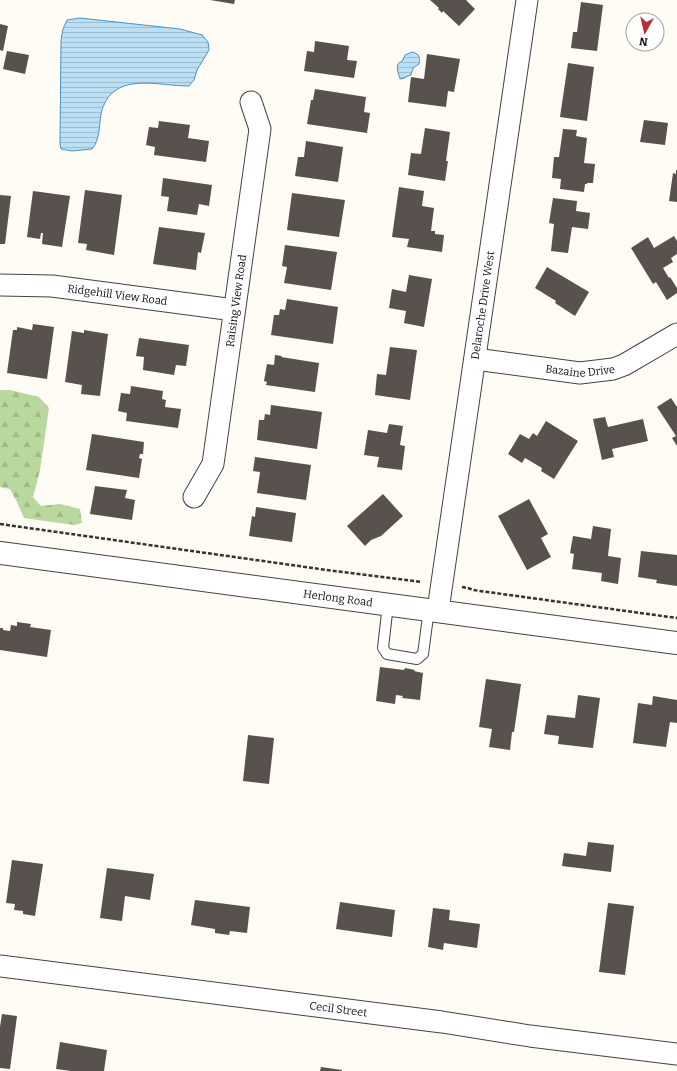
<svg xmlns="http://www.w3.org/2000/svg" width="677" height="1071" font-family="Bitter,serif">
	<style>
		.forest { fill: url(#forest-firs) }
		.water { fill: url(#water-rules); stroke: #4694c7 }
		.building { fill: #58514d }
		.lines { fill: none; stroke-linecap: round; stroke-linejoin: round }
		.service-casing { stroke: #434343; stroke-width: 12 }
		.minor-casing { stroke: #434343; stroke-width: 23 }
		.tertiary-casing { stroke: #434343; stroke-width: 24 }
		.path { stroke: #323232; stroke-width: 2.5; stroke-dasharray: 4 2; stroke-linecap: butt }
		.service { stroke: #fff; stroke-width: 10 }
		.minor { stroke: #fff; stroke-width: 21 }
		.tertiary { stroke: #fff; stroke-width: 22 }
		.labels { text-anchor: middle; stroke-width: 4; stroke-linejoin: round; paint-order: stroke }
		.street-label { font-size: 11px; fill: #101010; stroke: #fff }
	</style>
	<defs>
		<pattern id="forest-firs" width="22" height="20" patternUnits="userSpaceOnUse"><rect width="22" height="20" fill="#b9d89e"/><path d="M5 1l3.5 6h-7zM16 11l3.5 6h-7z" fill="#9eb887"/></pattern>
		<pattern id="water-rules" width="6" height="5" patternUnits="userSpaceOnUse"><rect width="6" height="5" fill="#bbdff3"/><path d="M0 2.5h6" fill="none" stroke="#a0becf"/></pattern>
	</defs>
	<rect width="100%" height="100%" fill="#fefcf4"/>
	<path class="forest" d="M0,390h10l29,7 10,11 -9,62 -7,27 8,9 19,-2 20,5 2,14 -8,2 -50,-7 -8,-18 -6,-11 -10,-2z"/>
	<g class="water">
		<path d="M80,18l100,11 22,6 6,7 1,8 -12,20 -3,10 -5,6c-32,0 -78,-16 -88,28 -2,12 -1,26 -9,35l-20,2 -11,-2 -1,-5 1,-104 2,-11 4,-9z"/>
		<path d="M412,52c6,1 9,5 7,12l-6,4 -2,7 -6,2v1l-5,1c-1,-5 -4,-9 -2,-15l5,-4 2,-5z"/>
	</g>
	<g class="building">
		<path d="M210,0h25l-1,4z"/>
		<path d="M430,0h36l9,9 -16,17 -16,-15 -1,2 -4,-4 1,-1z"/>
		<path d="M581,2l22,3 -6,46 -26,-3 2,-16h4z"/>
		<path d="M0,24l8,2 -5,25 -3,-1z"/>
		<path d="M315,41l34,5 -2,14 10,1 -3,17 -50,-7 3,-20 7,1z"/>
		<path d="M7,51l22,4 -4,19 -22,-5z"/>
		<path d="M427,54l33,5 -6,33 -6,-1 -2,16 -38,-5 3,-25 13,2z"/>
		<path d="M568,63l26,4 -7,54 -27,-4z"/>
		<path d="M315,89l51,8 -2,15 6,1 -3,20 -60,-9 4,-24h2z"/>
		<path d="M644,120l24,3 -3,22 -25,-3z"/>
		<path d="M159,121l31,4 -2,13 21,3 -3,21 -52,-7 1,-8 -9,-2 3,-18 9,1z"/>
		<path d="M425,128l25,4 -4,29h2l-3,20 -37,-6 3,-22 10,1z"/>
		<path d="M563,129l14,1 -1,6 11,2 -3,25 11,1 -2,19h-6v1h-2l-1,8 -24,-3 1,-10 -9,-1 2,-21h5z"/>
		<path d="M306,141l37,6 -5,35 -43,-6 3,-19h6z"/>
		<path d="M676,170h1v32l-8,-1 4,-28 3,1z"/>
		<path d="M163,178l49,7 -3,21 -10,-2 -2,11 -30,-4 2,-14 -8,-1z"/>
		<path d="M399,187l25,4 -2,15 12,2 -3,23h4v3l9,1 -2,17 -35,-5 2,-8 -17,-2z"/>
		<path d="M85,190l37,5 -8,60 -28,-5 1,-6 -9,-1z"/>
		<path d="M33,191l37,5 -8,51 -20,-3 1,-11h-2l-1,6 -13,-2z"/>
		<path d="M292,193l53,7 -6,37 -52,-7z"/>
		<path d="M0,195l11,1 -6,48h-5z"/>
		<path d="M553,198l24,3 -1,10 14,2 -2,16 -16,-2 -4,26 -17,-2 3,-27 -5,-1z"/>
		<path d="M159,227l46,6 -4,20 -3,-1 -2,18 -43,-6z"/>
		<path d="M674,236l3,5v13l-6,4 2,4 -10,6 6,10 1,-1 7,11v5l-10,7 -11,-18 -3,2 -22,-36 17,-11 6,11z"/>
		<path d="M285,245l52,7 -6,38 -47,-7 3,-16 -5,-1z"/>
		<path d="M547,267l42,25 -14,24 -20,-13 1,-2 -21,-13z"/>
		<path d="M409,275l23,4 -8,48 -20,-4 2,-12 -17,-3 3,-19 14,3z"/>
		<path d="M287,299l51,8 -5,37 -62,-9 3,-20h5l1,-6 5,1z"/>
		<path d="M33,324l21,3 -7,52 -40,-6 6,-43h4v-3l15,3z"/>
		<path d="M84,330l24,4 -8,62 -19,-2 1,-9 -17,-3 7,-51 12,2z"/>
		<path d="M139,338l50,7 -3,21 -10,-1 -2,10 -31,-5 1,-13 -8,-1z"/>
		<path d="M390,347l27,3 -7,50 -35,-5 2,-21 9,1z"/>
		<path d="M275,355l7,1 -1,1 38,6 -4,29 -49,-7 1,-3 -3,-1 3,-17 7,1z"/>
		<path d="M131,386l32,5 -1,8 4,1 -1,7 16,2 -3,19 -52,-7 1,-8 -9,-2 3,-18 9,1z"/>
		<path d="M671,398l6,9v39l-5,-8 4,-2 -19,-29z"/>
		<path d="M271,405l51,7 -5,37 -60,-9 2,-20h5l1,-6 5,1z"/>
		<path d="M605,417l3,10 35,-8 5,22 -36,8 2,8 -12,3 -9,-41z"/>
		<path d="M546,421l32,20 -24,38 -13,-8 1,-3 -17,-10 -3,5 -14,-9 12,-20 9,5 4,-6 4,3z"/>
		<path d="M389,424l14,2 -3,19 5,1 -3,24 -25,-3 2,-10 -15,-2 4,-25 19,3z"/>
		<path d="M92,434l52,8 -1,12h-3l-1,4 3,1 -3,19 -53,-8z"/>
		<path d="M255,457l56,8 -5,35 -49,-7 3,-21 -7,-1z"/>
		<path d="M95,486l32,4 -2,8 10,2 -3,20 -42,-6z"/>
		<path d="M383,494l20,22 -22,20 -10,4 -6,6 -18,-20z"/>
		<path d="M529,499l19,35 -7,4 10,19 -24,13 -29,-54z"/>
		<path d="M256,507l40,6 -4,29 -43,-6 3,-20 3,1z"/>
		<path d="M593,526l18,3 -3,27 13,2 -3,26 -17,-3 1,-8 -30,-4 2,-15 -4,-1 3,-17 18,3z"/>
		<path d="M641,551l36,4v31l-21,-3 1,-3 -19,-3z"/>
		<path d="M17,622l14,2 -1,3 21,3 -4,27 -47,-7v-22h3v2l7,1 1,-6 6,1z"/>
		<path d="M380,667l24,3 1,-2 10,2 -1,1 9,2 -3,27 -18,-2 1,-2 -7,-1 -1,9 -19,-3z"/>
		<path d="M486,679l35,5 -7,48h-2l-2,18 -21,-3 3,-18 -13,-2z"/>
		<path d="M578,695l22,3 -7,50 -35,-4 1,-8 -15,-2 3,-19 28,3z"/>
		<path d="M653,696l24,4v23l-7,-1 -4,25 -33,-4 5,-40 14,2z"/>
		<path d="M248,735l26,3 -5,46 -26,-3z"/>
		<path d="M588,842l26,3 -3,27 -49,-6 2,-13 22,3z"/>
		<path d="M12,860l31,4 -8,52 -12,-2v-3l-9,-1 1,-6 -9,-1z"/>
		<path d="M107,868l47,6 -4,26 -25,-4 -3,25 -22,-3z"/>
		<path d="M195,900l55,7 -3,26 -17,-2 -1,4 -14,-2v-4l-24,-4z"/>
		<path d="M340,902l55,8 -3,27 -56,-8z"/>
		<path d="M608,903l26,3 -9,69 -26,-3z"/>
		<path d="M433,908l17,2 -1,10 31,4 -3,24 -33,-5 -1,7 -15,-3z"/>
		<path d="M2,1014l15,2 -7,53 -10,-1v-41z"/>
		<path d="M60,1042l47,8 -3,21h-33l-15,-2z"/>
		<path d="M321,1067l21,3v1h-22z"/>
	</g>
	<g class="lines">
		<defs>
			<path id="service" d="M388,604l-5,44 4,6 30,5 6,-5 6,-45"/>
			<g id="minor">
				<path id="s1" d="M0,285l52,1 182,24"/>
				<path id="s2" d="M475,359l105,14 33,-4 11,-4 53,-31"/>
				<path id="s3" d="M194,497l19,-33 47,-335 -9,-27"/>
				<path id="s4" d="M438,610l89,-610"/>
				<path id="s5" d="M0,966l442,56 88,14 147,18"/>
			</g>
			<g id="tertiary">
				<path id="s6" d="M0,553l677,90"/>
			</g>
		</defs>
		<use href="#service" class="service-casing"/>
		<use href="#minor" class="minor-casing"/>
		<use href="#tertiary" class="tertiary-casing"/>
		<g class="path">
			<path d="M0,524l334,47 88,11"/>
			<path d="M462,587l6,1 5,2 204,28"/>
		</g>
		<use href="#service" class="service"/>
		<use href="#minor" class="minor"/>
		<use href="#tertiary" class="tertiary"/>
	</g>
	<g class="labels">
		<g class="street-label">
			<text dy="4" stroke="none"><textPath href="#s1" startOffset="118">Ridgehill View Road</textPath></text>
			<text dy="4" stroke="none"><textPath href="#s3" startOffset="203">Raising View Road</textPath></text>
			<text dy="4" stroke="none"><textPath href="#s4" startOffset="308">Delaroche Drive West</textPath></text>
			<text dy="4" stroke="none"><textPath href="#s2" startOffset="106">Bazaine Drive</textPath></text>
			<text dy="4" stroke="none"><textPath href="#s6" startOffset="341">Herlong Road</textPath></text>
			<text dy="4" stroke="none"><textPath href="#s5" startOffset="341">Cecil Street</textPath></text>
		</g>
	</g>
	<g transform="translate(645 32) rotate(188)"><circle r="19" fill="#ffffff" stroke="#9f9f9f"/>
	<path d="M0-3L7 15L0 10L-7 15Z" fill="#ba2e35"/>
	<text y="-6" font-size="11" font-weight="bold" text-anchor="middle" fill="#101010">N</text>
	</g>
</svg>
